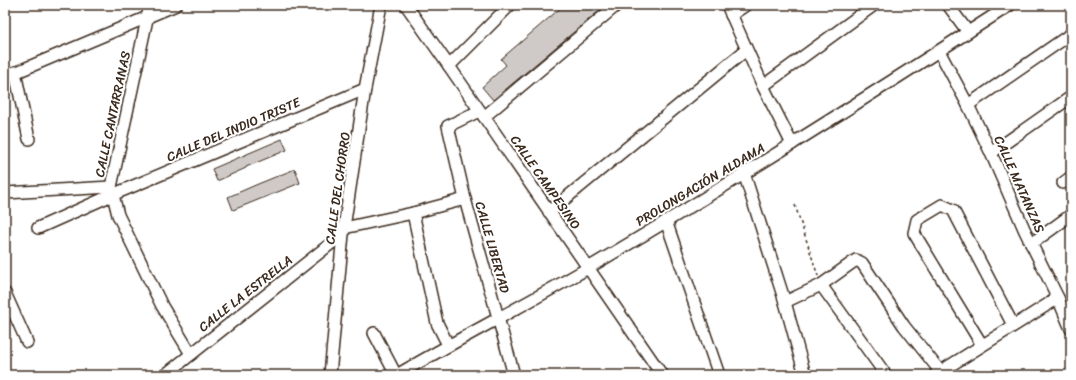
<svg xmlns="http://www.w3.org/2000/svg" width="1076" height="380" font-family="Sriracha,sans-serif">
	<style>
		.building { fill: #cfcac7; stroke: #3b2a1e }
		.lines { fill: none; stroke-linecap: round; stroke-linejoin: round }
		.minor-casing { stroke: #3b2a1e; stroke-width: 14 }
		.path { stroke: #3b2a1e; stroke-width: 1.5; stroke-dasharray: 3 3; stroke-linecap: butt }
		.minor { stroke: #fff; stroke-width: 11 }
		.labels { text-anchor: middle; stroke-width: 4; stroke-linejoin: round; paint-order: stroke }
		.street-label { font-size: 13px; fill: #3b2a1e; stroke: #fff }
	</style>
	<rect width="100%" height="100%" fill="#fff"/>
	<filter id="ink" filterUnits="userSpaceOnUse"><feTurbulence type="fractalNoise" baseFrequency=".025" numOctaves="2"/><feDisplacementMap in="SourceGraphic" scale="8" xChannelSelector="R" yChannelSelector="G"/><feConvolveMatrix kernelMatrix="1 2 1 2 8 2 1 2 1" color-interpolation-filters="sRGB"/></filter>
	<g filter="url(#ink)">
		<g class="building">
			<path d="M564,5h42l-113,95 -11,-13 24,-22 -5,-6z"/>
			<path d="M282,139l5,11 -41,17v1l-29,13 -5,-12z"/>
			<path d="M295,169l5,14 -67,27 -5,-13 30,-13z"/>
		</g>
		<g class="lines">
			<defs>
				<g id="minor">
					<path d="M150,5l-39,182 7,28 44,91 29,48"/>
					<path d="M406,5l43,61 213,309"/>
					<path d="M727,5l36,81 29,58"/>
					<path d="M948,5l20,27"/>
					<path d="M731,15l15,-10"/>
					<path d="M939,51l29,54 23,48 34,78 33,67 13,31"/>
					<path d="M449,66l61,-61"/>
					<path d="M15,72l14,67"/>
					<path d="M5,77l171,-72"/>
					<path d="M763,86l111,-81"/>
					<path d="M968,105l103,-71"/>
					<path d="M479,111l-31,15 17,73 49,176"/>
					<path d="M484,117l133,-112"/>
					<path d="M991,153l80,-56"/>
					<path d="M744,173l41,129 20,73"/>
					<path d="M1063,183l8,-6"/>
					<path d="M5,193l106,-6"/>
					<path d="M549,212l197,-162"/>
					<path d="M413,213l24,110 11,22"/>
					<path d="M666,221l53,154"/>
					<path d="M38,228l74,-33 253,-106"/>
					<path d="M344,228l69,-15 52,-14"/>
					<path d="M1031,244l40,-29"/>
					<path d="M821,285l65,90"/>
					<path d="M5,293l22,49"/>
					<path d="M785,302l36,-17 35,-25 6,3 42,63 36,45"/>
					<path d="M374,333l22,42"/>
					<path d="M982,345l-68,-112 3,-13 25,-15 11,5 60,115"/>
					<path d="M165,375l178,-141"/>
					<path d="M330,375l13,-141 22,-145 16,-84"/>
					<path d="M397,375c63,-37 128,-70 191,-107 143,-84 283,-173 422,-263"/>
					<path d="M935,375l123,-77"/>
				</g>
			</defs>
			<use href="#minor" class="minor-casing"/>
			<path class="path" d="M795,205l23,71"/>
			<use href="#minor" class="minor"/>
		</g>
	</g>
	<g class="labels">
		<g class="street-label">
			<text transform="translate(112 114) rotate(-78)" y="5">CALLE CANTARRANAS</text>
			<text transform="translate(233 129) rotate(-23)" y="5">CALLE DEL INDIO TRISTE</text>
			<text transform="translate(546 182) rotate(55)" y="5">CALLE CAMPESINO</text>
			<text transform="translate(700 184) rotate(-31)" y="5">PROLONGACIÓN ALDAMA</text>
			<text transform="translate(1020 184) rotate(66)" y="5">CALLE MATANZAS</text>
			<text transform="translate(337 188) rotate(-82)" y="5">CALLE DEL CHORRO</text>
			<text transform="translate(493 247) rotate(74)" y="5">CALLE LIBERTAD</text>
			<text transform="translate(245 293) rotate(-38)" y="5">CALLE LA ESTRELLA</text>
		</g>
	</g>
	<rect width="1076" height="380" fill="none" stroke="#fff" stroke-width="20"/>
	<rect x="10" y="10" width="1056" height="360" fill="none" stroke="#3b2a1e" stroke-width="1.5" filter="url(#ink)"/>
</svg>
